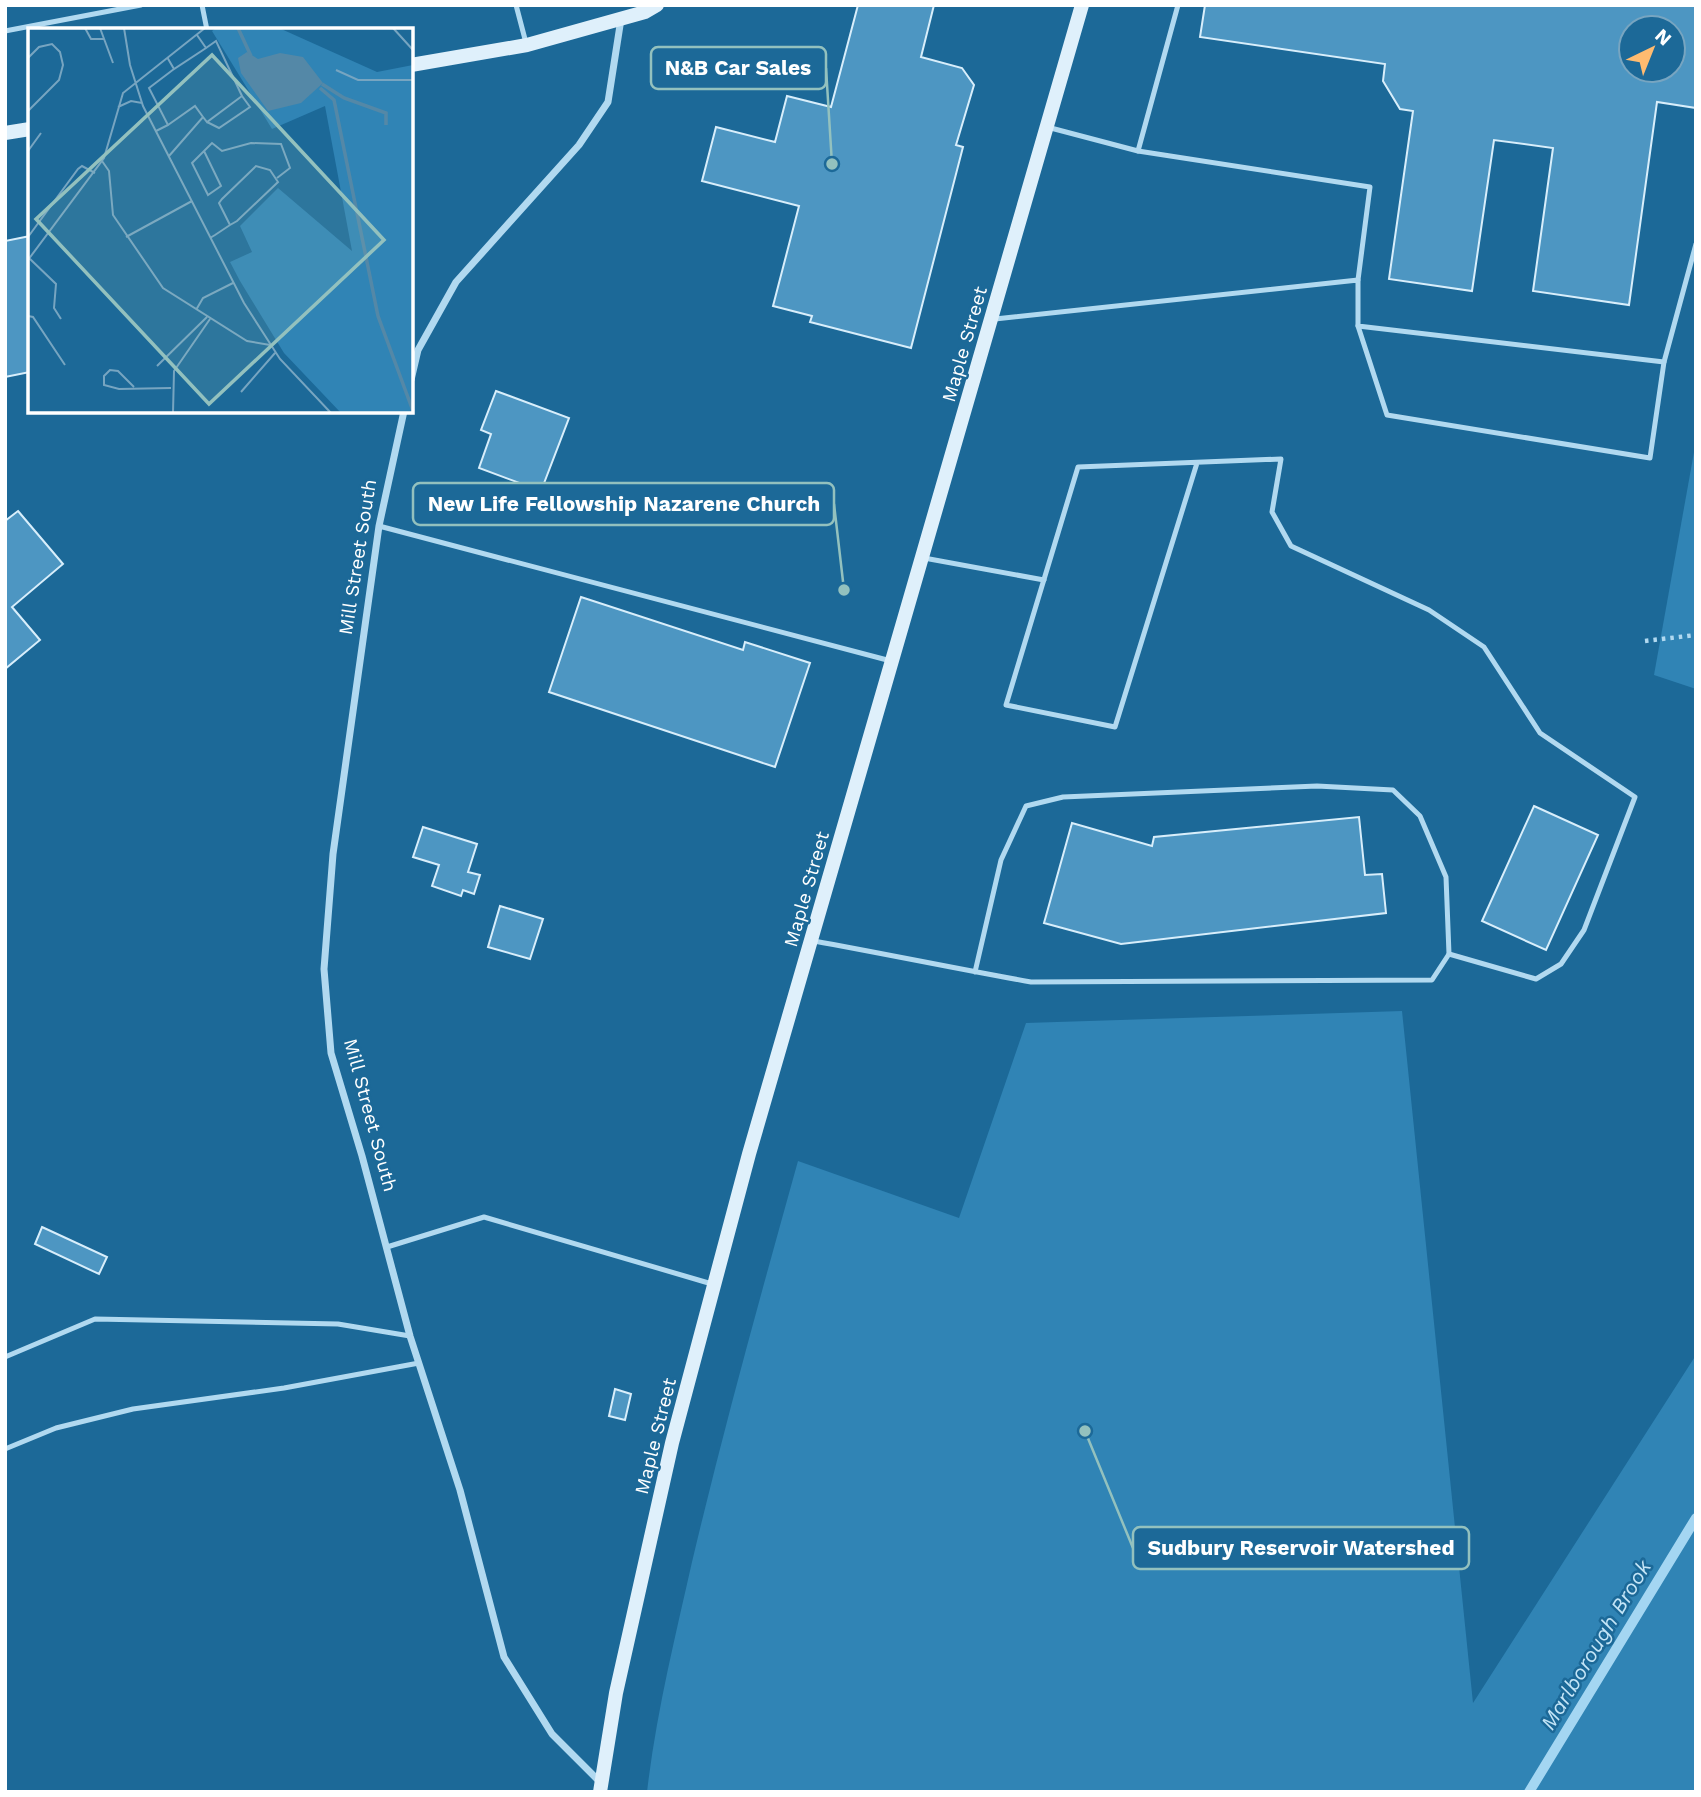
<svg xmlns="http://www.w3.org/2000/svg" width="1701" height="1797" font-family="'Work Sans',sans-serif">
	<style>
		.green { fill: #3084b5 }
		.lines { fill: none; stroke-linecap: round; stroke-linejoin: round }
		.stream { stroke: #a4d6f2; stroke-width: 10 }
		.building { fill: #4d96c2; stroke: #d8eefb; stroke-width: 2; fill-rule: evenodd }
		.path { stroke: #b1d9f0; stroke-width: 4.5; stroke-dasharray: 3.5 5; stroke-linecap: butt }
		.lane { stroke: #b1d9f0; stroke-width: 5 }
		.street { stroke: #b1d9f0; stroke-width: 7 }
		.secondary { stroke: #dff0fb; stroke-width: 14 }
		.labels { text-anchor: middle; stroke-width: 5; stroke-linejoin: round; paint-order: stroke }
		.street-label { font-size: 19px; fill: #fff; stroke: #1c6998 }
		.water-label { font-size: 21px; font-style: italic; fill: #c4e5f7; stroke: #1c6998 }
		.inset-river { fill: none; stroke: #5488a7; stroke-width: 3.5 }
		.inset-road { fill: none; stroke: #77a5c1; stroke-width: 2 }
		.view { fill: #93c1be; fill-opacity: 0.15; stroke: #93c1be; stroke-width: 3.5 }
		.inset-edge { fill: none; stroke: #fff; stroke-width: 3.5 }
		.leader { fill: none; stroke: #93c1be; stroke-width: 2.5 }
		.callout-dot { fill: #93c1be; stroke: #1c6998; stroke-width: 2.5 }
		.callout { fill: #1c6998; stroke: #93c1be; stroke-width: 2.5 }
		.callout-label { font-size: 21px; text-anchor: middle; font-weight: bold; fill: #fff }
	</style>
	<rect width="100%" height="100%" fill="#1c6998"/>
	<g class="green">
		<path d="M1696,441v248l-42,-14z"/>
		<path d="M1402,1011l71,692 223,-348v437h-1049c9,-78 28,-154 45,-230 32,-135 69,-268 106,-401l161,57 67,-195z"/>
	</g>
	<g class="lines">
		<path class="stream" d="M1529,1792l167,-274"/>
	</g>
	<g class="building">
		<path d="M858,5h76l-13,52 41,11 12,17 -18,60 7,2 -52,201 -101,-26 2,-6 -39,-10 26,-100 -97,-25 14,-54 59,15 12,-46 44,11z"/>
		<path d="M1205,5h491v103l-39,-6 -28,203 -96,-14 20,-143 -59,-8 -22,151 -83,-12 24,-168 -13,-2 -17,-28 2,-17 -185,-27zM1631,28h42v42h-42z"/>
		<path d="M30,236v136l-25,5v-136z"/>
		<path d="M496,391l73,27 -28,73 -62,-23 12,-34 -10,-4z"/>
		<path d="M18,511l45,53 -51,43 28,33 -35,29v-148z"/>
		<path d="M581,597l162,53 2,-8 65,21 -35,104 -226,-75z"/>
		<path d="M1534,806l64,29 -52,115 -64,-29z"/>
		<path d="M1359,817l6,58 17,-1 4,39 -265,31 -77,-21 28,-100 80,23 2,-9z"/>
		<path d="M423,827l54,17 -9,28 12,3 -6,19 -11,-4 -2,6 -29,-10 7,-21 -26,-8z"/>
		<path d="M500,906l43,13 -13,40 -42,-12z"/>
		<path d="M42,1227l65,30 -8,17 -64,-30z"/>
		<path d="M615,1389l16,5 -6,26 -16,-4z"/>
	</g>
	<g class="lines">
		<path class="path" d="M1645,641l51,-6"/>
		<g class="lane">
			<path d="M202,5l5,25"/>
			<path d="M516,5l10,38"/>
			<path d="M5,31l136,-26"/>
			<path d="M1047,127l91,24 40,-146"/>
			<path d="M1138,151l232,36 -12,93"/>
			<path d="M995,319l363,-39v46l306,36 32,-118"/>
			<path d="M1358,326l29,89 263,43 14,-96"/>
			<path d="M1197,463l-82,264 -109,-22 72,-238 203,-8 -9,53 19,34 138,64 55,37 56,86 95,64 -51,133 -23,34 -25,15 -87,-25"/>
			<path d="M379,526l512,135"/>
			<path d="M924,558l120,22"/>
			<path d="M814,941c72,13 144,28 217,41l401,-2 17,-26 -3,-77 -26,-61 -27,-26 -76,-4 -254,11 -37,9 -25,54 -26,112"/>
			<path d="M387,1247l97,-30 228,67"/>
			<path d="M5,1357l90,-38 243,5 72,12"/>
			<path d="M5,1449l51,-21 77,-19 151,-21 135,-25"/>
		</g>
		<g class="street">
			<path d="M411,380l7,-30 38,-68 123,-137 29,-43 13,-83"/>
			<path d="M404,411l-25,115 -46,328 -9,115 7,84 31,103 48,180 50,154 44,167 48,77 49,49"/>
		</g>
		<g class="secondary">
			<path d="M411,65l116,-20 118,-33 12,-7"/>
			<path d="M5,133l25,-4"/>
			<path d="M600,1792l16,-99 56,-250 77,-289 333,-1149"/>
		</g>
	</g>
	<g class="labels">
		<g class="street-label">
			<text transform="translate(964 344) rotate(-74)" y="7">Maple Street</text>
			<text transform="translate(357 557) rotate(-81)" y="7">Mill Street South</text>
			<text transform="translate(806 889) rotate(-74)" y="7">Maple Street</text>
			<text transform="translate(371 1115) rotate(75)" y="7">Mill Street South</text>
			<text transform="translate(655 1436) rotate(-76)" y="7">Maple Street</text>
		</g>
		<g class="water-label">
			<text transform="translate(1596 1645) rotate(-59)" y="7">Marlborough Brook</text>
		</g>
	</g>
	<g transform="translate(28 28)">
		<rect width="385" height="385" fill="#1c6998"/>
		<path d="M188,0h63l98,44 36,-7v348h-72l-57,-60 -44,-72 -10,-19 22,-10 -12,-26 38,-38 74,63 -27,-145 -53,23 -60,-98z" fill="#3084b5"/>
		<path d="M219,24l11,7 22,-6 23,4 20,26 -22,20 -33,8 -27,-38 -3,-15z" fill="#5488a7"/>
		<path class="inset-river" d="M210,0l13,28M294,56l22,14 42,15v12M292,60l14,12 44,216 35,95"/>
		<path class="inset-road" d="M57,0l6,11h13M72,0l13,35M96,0l6,37 13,41 101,197 36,56 51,54M365,0l20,22M139,29l7,12 32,-21 -9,-13M0,30l11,-11 13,-3 8,8 3,13 -4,15 -31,31M308,42l22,10h55M90,79l13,-6 11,2M179,94l12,6 31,-21 -8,-11M140,97l27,-19 8,11M128,103l12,-6 -19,-37 25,-19M0,123l13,-18M176,123l17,35 -13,9 -16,-32 20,-20 10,8 29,-8 30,1 9,24 -13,10M141,128l34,-39 4,5 35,-26 -26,-55 -10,7M74,133l7,10 4,44 50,73 84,53 23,4M0,209l50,-68 4,-3 13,7M98,209l66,-36M182,210l5,-3 15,-10 7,-4 41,-39 -8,-12 -14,-4 -34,33 -3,4 11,22M1,230l27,26 -2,24 7,11M0,232l76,-102 19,-65 82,-65M168,282l7,-12 30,-15M0,288l5,1 32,48M129,338l50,-49M106,359l-16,-16 -8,-1 -6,6v9l15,4 52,-1M213,364l34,-39M145,385l1,-42 36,-52"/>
		<path class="view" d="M184,27l172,185 -175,164 -173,-185z"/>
		<rect width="385" height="385" class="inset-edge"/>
	</g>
	<path class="leader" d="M832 164L826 68M844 590L834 504M1085 1431L1133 1548"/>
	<g class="callout-dot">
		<circle cx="832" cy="164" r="7"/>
		<circle cx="844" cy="590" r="7"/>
		<circle cx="1085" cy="1431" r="7"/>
	</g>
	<g class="callout">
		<rect x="651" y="47" width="175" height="42" rx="7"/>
		<rect x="413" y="483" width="421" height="42" rx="7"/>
		<rect x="1133" y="1527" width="336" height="42" rx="7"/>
	</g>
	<g class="callout-label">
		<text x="738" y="75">N&amp;B Car Sales</text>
		<text x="624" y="511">New Life Fellowship Nazarene Church</text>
		<text x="1301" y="1555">Sudbury Reservoir Watershed</text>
	</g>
	<rect width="1701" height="1797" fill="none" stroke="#ffffff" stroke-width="14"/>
	<g transform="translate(1652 49) rotate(43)"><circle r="33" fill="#1c6998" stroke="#77a5c1" stroke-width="2"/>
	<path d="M0-5L12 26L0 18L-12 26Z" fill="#ffbb70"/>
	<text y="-10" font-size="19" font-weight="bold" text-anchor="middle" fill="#ffffff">N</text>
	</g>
</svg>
